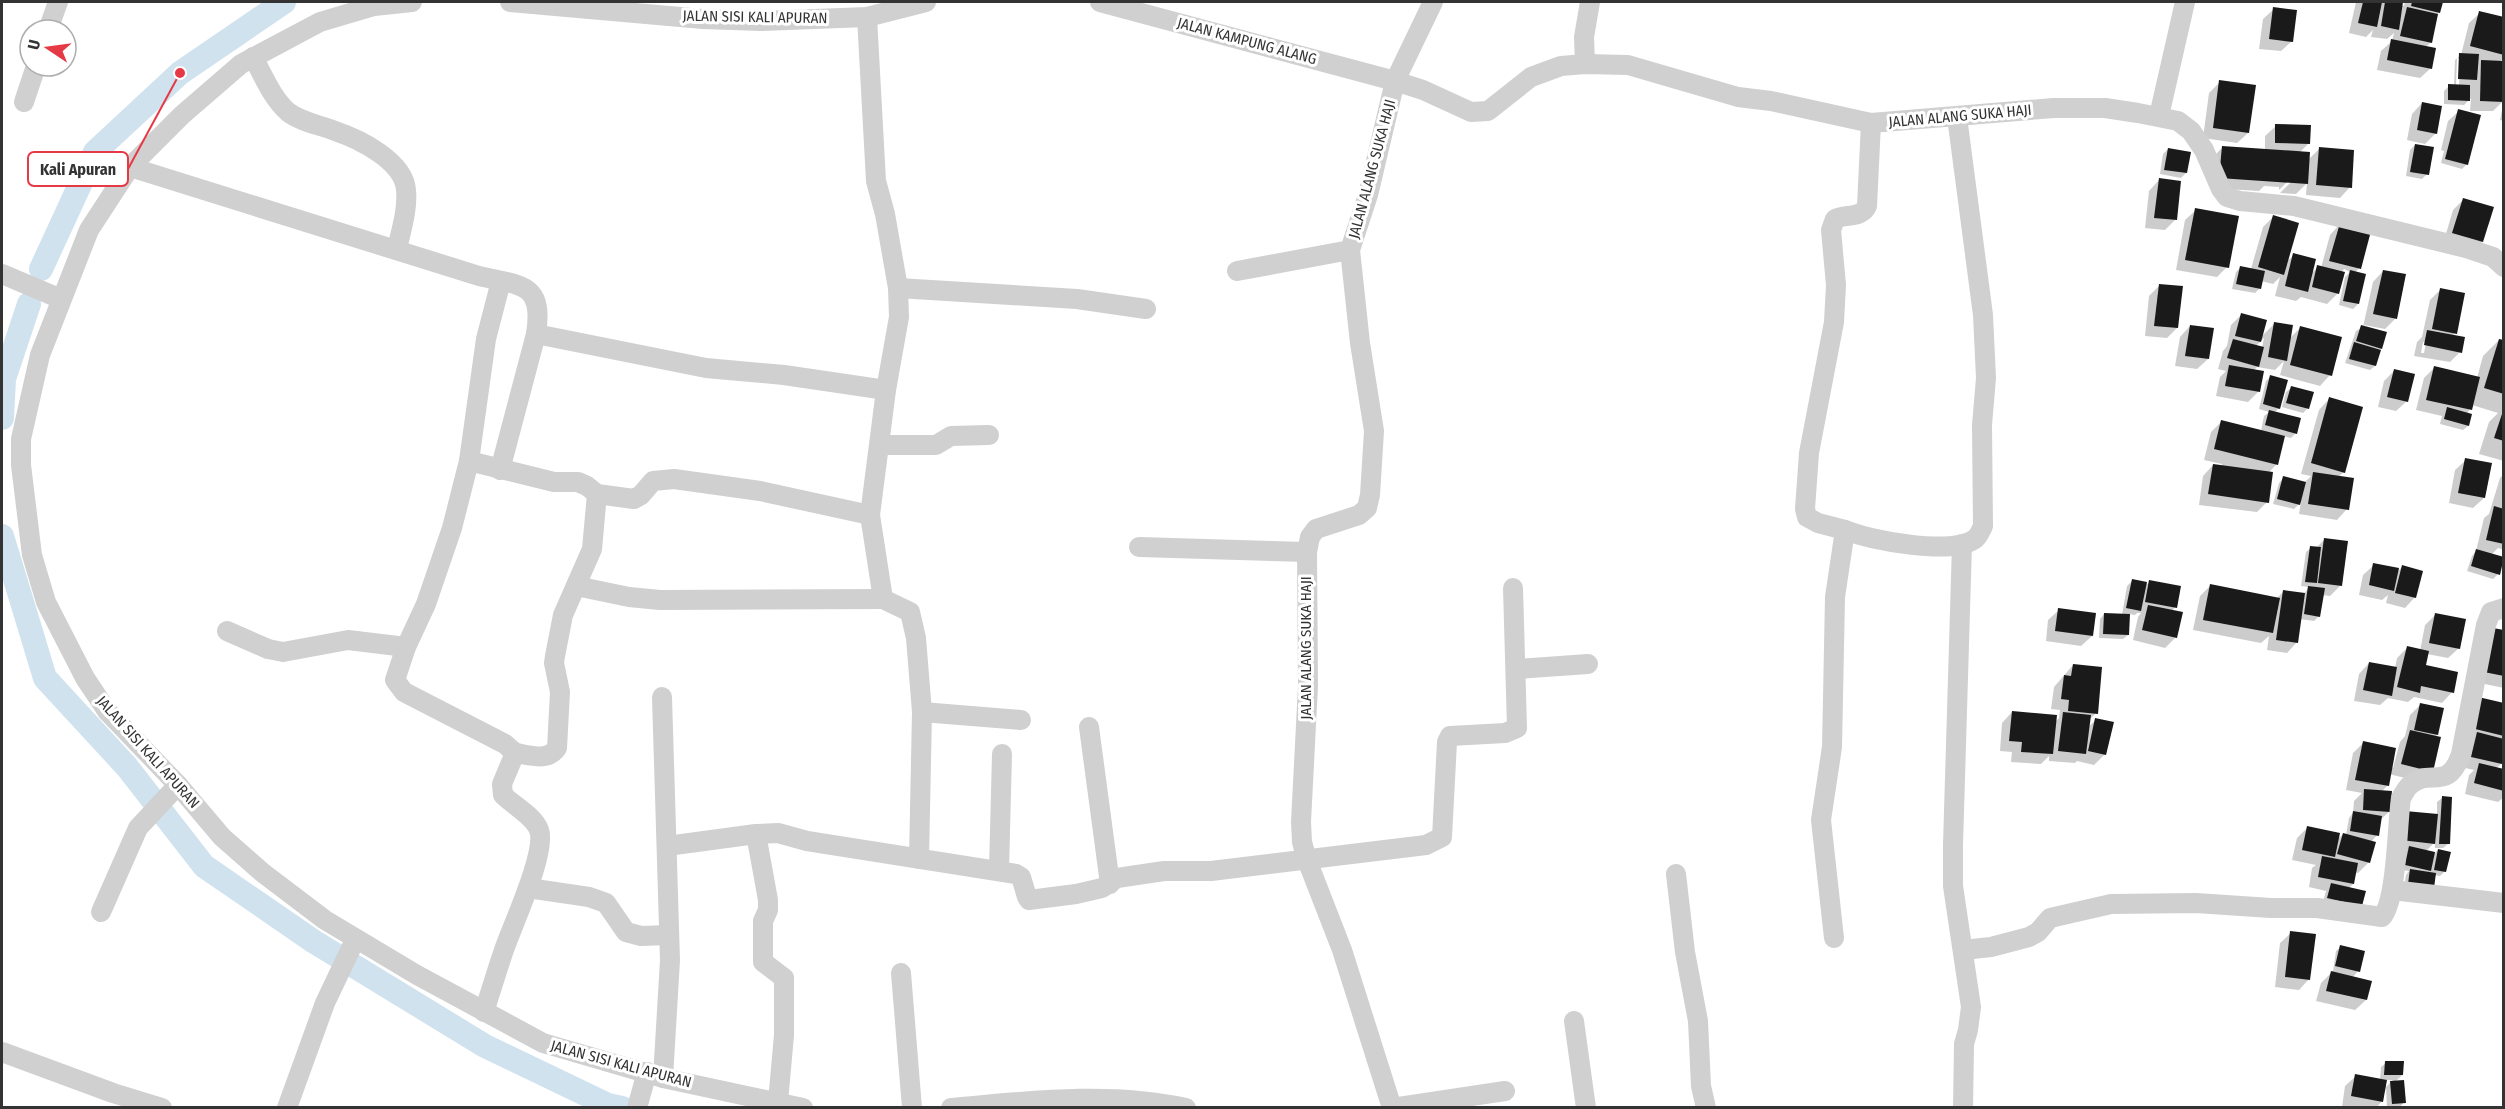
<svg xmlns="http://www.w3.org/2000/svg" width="2505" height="1109" font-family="'Fira Sans Condensed',sans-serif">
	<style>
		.shadow { fill: #0003; fill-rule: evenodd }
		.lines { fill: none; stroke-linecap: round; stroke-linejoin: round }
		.canal { stroke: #cfe2ee; stroke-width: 24 }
		.building { fill: #1a1a1a }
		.street { stroke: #d0d0d0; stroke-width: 20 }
		.labels { text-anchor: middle; stroke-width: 6; stroke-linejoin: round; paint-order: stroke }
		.street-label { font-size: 15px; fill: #333; stroke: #fff }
		.leader { fill: none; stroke: #e63946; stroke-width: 2 }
		.callout-dot { fill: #e63946; stroke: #fff; stroke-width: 2 }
		.callout { fill: #fff; stroke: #e63946; stroke-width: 2 }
		.callout-label { font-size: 16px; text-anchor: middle; font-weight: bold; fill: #333 }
	</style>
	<rect width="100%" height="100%" fill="#fff"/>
	<g class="shadow">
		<path d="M2356,2h46l-1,3 3,1 1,-4h36l-10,40 -5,5 5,21 -11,10 -43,-8 4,-19 11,-10 2,-8 -7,6 -16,-2 2,-7 -7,7 -17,-4z"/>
		<path d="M2274,9l18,32 -11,10 -22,-2 4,-30z"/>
		<path d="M2480,13l24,6v39l-5,4 4,39 -10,10h-23l1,-13 -7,7 -20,-1v-13l5,-5h5l1,-26 6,-5 8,-32zM2457,58h3l-1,29h-3z"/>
		<path d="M2220,82l28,51 -11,10 -34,-5 6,-45z"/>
		<path d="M2422,103l14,30 -11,11 -18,-4 5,-26z"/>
		<path d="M2503,105h1v16l-4,-1z"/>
		<path d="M2459,111l8,53 -5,5 -21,-6 3,-12 -3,-1 7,-29z"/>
		<path d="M2276,126l33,17 -10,10 9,7 11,-11 31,38 -10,11 -34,-3 1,-12 -11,11 -16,-1 12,-12h-4l-9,9v-3l-15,-1 -5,5 -49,-3 2,-30 10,-10 43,3v-15z"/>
		<path d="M2415,145l12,29 -5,5 -16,-3 4,-26z"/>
		<path d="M2168,149l18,24 -5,5 -21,-4 3,-20z"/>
		<path d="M2159,180l17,39 -11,11 -20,-2 4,-37z"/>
		<path d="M2463,200l29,8 -10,34 -11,10 -28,-8 10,-34z"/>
		<path d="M2196,210l31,57 -10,10 -41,-7 9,-50z"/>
		<path d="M2273,217l13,45 8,-7 17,19 7,-7 3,1 9,-33 10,-11 19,44 -4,5 3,31 -5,5 -14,-4 6,-28 5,-5 -6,-3 -3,4 -3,20 -11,11 -26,-7 -5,4 -21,-5 5,-19 -7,7 -12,-3 -1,7 -5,5 -23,-4 4,-17 5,-5 10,2 12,-42z"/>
		<path d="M2383,271l12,48 -10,10 -21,-4 -1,2 18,21 -6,18 -5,4 -25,-7 11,-32 7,-4 10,-45z"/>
		<path d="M2160,285l17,43 -10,10 -22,-2 4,-40z"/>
		<path d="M2440,290l15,43 -3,3 8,16 -10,10 -36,-6 3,-14 5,-5 8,-37zM2423,342h3l-2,11h-3z"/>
		<path d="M2241,315l20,22 14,-14 14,16 11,-11 30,47 -10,11 -40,-11 4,-14 -9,9 -18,-3 -4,4 6,20 -11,11 -32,-6 4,-19 6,-6 -8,-2 5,-18 4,-5 4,-21zM2264,338l-2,10 -6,-2z"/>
		<path d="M2190,326l18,33 -11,10 -22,-3 5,-29z"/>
		<path d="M2499,340l5,2v119l-25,-7 10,-32 9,-9 -26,-8 -5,9 1,12 -5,4 -23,-6 2,-8 -26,-6 8,-32 10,-10 43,10 6,-22z"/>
		<path d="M2395,370l12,31 -11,10 -18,-4 6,-26z"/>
		<path d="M2271,376l8,32 -5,5 22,20 -5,5 -8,-2 -7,29 -8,8 -1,29 -10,10 -58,-7 4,-29 10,-11 9,1v-2l-18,-4 7,-28 10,-10 40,9 3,-15 5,-4 -10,-3 7,-28z"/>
		<path d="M2291,388l17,20 -5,5 -21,-6 4,-15z"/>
		<path d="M2329,399l15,73 -6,5 9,32 -10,11 -38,-6 2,-12 -7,7 -21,-5 6,-21 5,-5 20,5 7,-7 -10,-2 18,-64z"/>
		<path d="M2466,460l18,38 -11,10 -24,-5 6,-33z"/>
		<path d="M2504,474v76l-6,-2 -7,7 7,19 -5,5 -26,-8 5,-15 4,-5 8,-33 5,-4 11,-36z"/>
		<path d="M2324,540l17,45 -11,11 -8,-1 -3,21 -5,5 -14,-2 -3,23 -10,11 -20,-3 2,-14 -8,7 -68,-13 7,-34 10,-10 66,13 8,-8 20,3 5,-7 -8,-1 5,-34 5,-4h5z"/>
		<path d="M2374,565l22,8 6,-6 13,30 -10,11 -19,-5 2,-8 -6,5 -23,-5 4,-20z"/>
		<path d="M2132,581l15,3 3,-2 25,25 -3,4 4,26 -11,11 -32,-8 5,-23 3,-4h-4l-2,2 -6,-1 -1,21 -5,4 -24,-1 1,-19 4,-5 18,1 5,-29z"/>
		<path d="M2059,610l33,26 -11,10 -35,-5 2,-21z"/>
		<path d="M2435,615l24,33 -11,10 -21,-4 -3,12 28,26 -10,11 -28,-6 -6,5 -20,-4 -8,7 -26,-4 5,-27 10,-11 26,5 2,-10 10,-10 13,3 5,-26z"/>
		<path d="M2504,632v56l-29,-6z"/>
		<path d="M2073,665l23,48 -7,7 -1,7 8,-7 9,34 -11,11 -17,-4 -2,2 -26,-2v-5l-8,8 -30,-2 1,-10 -12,-1 2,-28 10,-11 42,11 5,-5 1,-8 -9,-1 3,-22z"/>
		<path d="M2421,704l21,5 -6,28 -15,45 -32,-8 -2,12 -6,6 8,20 -10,9 -2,14 -6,7 -2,20 -11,11 -3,-1 -2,12 -5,5 12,16 -37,-3 3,-11 -17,-4 3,-19 4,-3 -24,-5 5,-22 11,-11 28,14 7,-7 3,1 3,-17 4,-5 1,-12 8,-8 -16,-3 7,-37 10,-10 30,25 7,-26 5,-6 5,-21z"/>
		<path d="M2504,704v47l-3,13 -5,4 8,2v27l-6,5 -33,-8 4,-19 5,-5 -13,-3 -4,-30z"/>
		<path d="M2442,798l6,46 -5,4h-8v-6l-9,9 9,2 3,-3 7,21 -5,5 -6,-1 -30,13 2,-13 3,-4 -8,-1 -9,-20 45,-34v-14z"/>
		<path d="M2291,933l18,46 -10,11 -24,-3 5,-44z"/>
		<path d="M2341,947l17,24 -6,7 18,4 -4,18 -11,10 -39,-9 5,-18 12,-12 3,-20z"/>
		<path d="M2386,1063l16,12 -7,7 9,20 -4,5 -13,1 -1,-21 7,-7h-7l-4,21 -6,7 -34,-1 3,-21 11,-10 24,4 1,-13z"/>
	</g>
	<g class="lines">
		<g class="canal">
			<path d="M41,269l54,-117 85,-79 104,-71"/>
			<path d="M2,418l2,-39 25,-75"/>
			<path d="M2,536l43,142 82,89 77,99 109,75 172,105 123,59 14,3"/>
		</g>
	</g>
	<g class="building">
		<path d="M2363,2h19l-5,25 -19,-4z"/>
		<path d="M2385,2h18l-4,28 -18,-4z"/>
		<path d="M2412,2h31l-3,11 -29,-7z"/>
		<path d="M2273,7l24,3 -4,32 -24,-3z"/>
		<path d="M2407,7l31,7 -6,29 -32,-7z"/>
		<path d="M2479,11l25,6v38l-34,-9z"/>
		<path d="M2391,39l45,9 -4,21 -45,-9z"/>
		<path d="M2459,53l20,1 -2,26 -19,-1z"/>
		<path d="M2481,60l23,1v41l-24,-1z"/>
		<path d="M2219,80l37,5 -7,48 -36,-5z"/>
		<path d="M2448,84l22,1v16l-22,-1z"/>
		<path d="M2422,102l20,4 -5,28 -20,-4z"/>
		<path d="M2458,109l23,6 -13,50 -23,-6z"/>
		<path d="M2275,124l36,1 -1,19 -35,-1z"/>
		<path d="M2415,144l19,3 -5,28 -19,-3z"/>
		<path d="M2222,146l88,6 -2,32 -89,-6z"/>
		<path d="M2319,147l35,3 -2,38 -36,-3z"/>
		<path d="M2168,148l23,4 -4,21 -23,-3z"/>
		<path d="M2159,178l22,3 -4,39 -23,-2z"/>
		<path d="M2463,198l31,9 -11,35 -31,-9z"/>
		<path d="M2195,208l44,8 -10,52 -44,-8z"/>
		<path d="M2273,215l26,8 -15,52 -26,-8z"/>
		<path d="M2340,223l31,8 -10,38 -32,-8z"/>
		<path d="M2293,253l23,6 -8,33 -23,-6z"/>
		<path d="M2317,265l28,7 -6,22 -27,-7z"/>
		<path d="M2240,266l25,5 -4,18 -25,-5z"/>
		<path d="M2350,270l16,4 -7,30 -16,-3z"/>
		<path d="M2383,270l23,4 -9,45 -24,-5z"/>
		<path d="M2159,284l24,2 -5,42 -24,-2z"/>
		<path d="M2440,288l25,5 -8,41 -25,-5z"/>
		<path d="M2241,313l26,7 -6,22 -26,-6z"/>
		<path d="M2274,322l19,3 -6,36 -19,-4z"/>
		<path d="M2190,325l24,3 -5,31 -24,-3z"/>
		<path d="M2361,325l26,7 -5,17 -26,-8z"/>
		<path d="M2300,326l42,11 -10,39 -42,-11z"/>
		<path d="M2427,330l38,7 -3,16 -38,-8z"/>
		<path d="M2233,339l31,8 -5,20 -32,-9z"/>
		<path d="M2499,339l5,1v54l-20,-6z"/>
		<path d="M2354,342l27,8 -5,16 -27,-7z"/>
		<path d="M2229,365l35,6 -4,21 -35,-6z"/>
		<path d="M2434,366l46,11 -8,33 -46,-10z"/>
		<path d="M2394,369l21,5 -7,28 -21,-5z"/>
		<path d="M2270,375l18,5 -8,29 -17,-5z"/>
		<path d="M2291,386l23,6 -5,17 -23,-6z"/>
		<path d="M2329,397l34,10 -18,66 -34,-10z"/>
		<path d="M2447,407l25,7 -3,12 -25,-7z"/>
		<path d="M2504,408v33l-10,-3z"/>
		<path d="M2269,410l32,8 -4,16 -32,-9z"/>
		<path d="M2221,420l64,16 -7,29 -64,-16z"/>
		<path d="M2465,458l27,5 -7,35 -27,-5z"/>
		<path d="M2213,464l60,8 -4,31 -61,-9z"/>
		<path d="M2313,472l41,6 -5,32 -41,-6z"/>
		<path d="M2283,476l23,6 -6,23 -23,-6z"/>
		<path d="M2494,506l10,3v35l-18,-4z"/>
		<path d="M2324,538l24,3 -6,45 -24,-3z"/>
		<path d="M2310,546l11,1 -4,36 -12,-1z"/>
		<path d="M2476,549l28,8 -4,18 -29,-9z"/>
		<path d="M2373,563l26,5 -5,23 -25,-6z"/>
		<path d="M2402,565l21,6 -7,27 -21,-5z"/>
		<path d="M2132,579l15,3 -6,29 -15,-3z"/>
		<path d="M2149,580l32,6 -4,22 -32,-6z"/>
		<path d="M2210,584l70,14 -7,35 -70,-13z"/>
		<path d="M2308,586l17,2 -5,29 -16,-3z"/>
		<path d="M2283,590l22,3 -7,50 -22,-3z"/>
		<path d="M2148,605l35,7 -6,26 -35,-8z"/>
		<path d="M2058,608l38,5 -3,23 -38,-5z"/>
		<path d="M2104,613l26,1 -1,21 -26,-1z"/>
		<path d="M2435,613l31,6 -6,30 -31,-6z"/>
		<path d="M2493,628l11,2v46l-20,-4z"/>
		<path d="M2407,646l22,5 -3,14 32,7 -4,21 -33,-7 -1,7 -23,-6z"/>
		<path d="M2369,662l28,5 -5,29 -29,-6z"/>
		<path d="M2073,664l29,3 -4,47 -30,-3 1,-11 -8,-1 3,-24 7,1z"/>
		<path d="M2474,696l30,7v33l-37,-9z"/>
		<path d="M2420,703l24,5 -6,27 -24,-5z"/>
		<path d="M2012,711l45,4 -4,39 -32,-2 1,-10 -13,-1z"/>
		<path d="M2063,712l28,3 -5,39 -28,-3z"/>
		<path d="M2095,718l19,4 -8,33 -18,-4z"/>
		<path d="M2410,730l31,7 -8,35 -32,-8z"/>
		<path d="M2477,732l27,7 -2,25 -31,-7z"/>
		<path d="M2363,741l33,7 -7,38 -34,-6z"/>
		<path d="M2479,763l25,6v22l-30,-8z"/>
		<path d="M2364,789l28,2 -2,21 -27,-2z"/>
		<path d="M2442,796l10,1 -2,47h-11z"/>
		<path d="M2353,811l29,5 -3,20 -29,-5z"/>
		<path d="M2405,811l33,3 -3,30 -34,-4z"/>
		<path d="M2307,826l33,7 -5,24 -33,-7z"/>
		<path d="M2343,833l33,9 -6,21 -33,-9z"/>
		<path d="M2409,846l26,6 -4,19 -26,-6z"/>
		<path d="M2438,849l13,3 -5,20 -12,-2z"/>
		<path d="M2322,856l36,7 -4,21 -36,-7z"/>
		<path d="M2410,869l26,4 -2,15 -26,-4z"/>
		<path d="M2331,883l35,8 -4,15 -35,-8z"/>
		<path d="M2290,931l26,3 -6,46 -25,-3z"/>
		<path d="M2340,945l25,6 -5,21 -25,-6z"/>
		<path d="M2331,971l41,10 -5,19 -41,-9z"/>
		<path d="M2385,1061h19l-1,14h-19z"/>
		<path d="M2355,1074l32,6 -4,22 -32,-6z"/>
		<path d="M2404,1080l2,23 -14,1 -2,-23z"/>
	</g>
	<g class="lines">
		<g class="street">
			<path d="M412,2l-38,4 -54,16 -79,42 -59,51 -52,52 -41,63 -49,125 -19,84v26l11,90 14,47 39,76 22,33 71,74 44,52 41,36 62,47 92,55 126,68 120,35 140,30"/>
			<path d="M510,2l193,17 58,2 106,-4 59,-15"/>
			<path d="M1100,2l295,79 38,-79"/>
			<path d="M867,17l9,164 9,33 13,74 1,29 -13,73 -16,125 13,84 27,13 6,26 6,74 -3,147"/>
			<path d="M48,30l10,-28"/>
			<path d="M253,57c10,18 19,41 35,55 13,10 32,13 47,19 24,8 69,30 71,59 2,19 -5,41 -9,59"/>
			<path d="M1585,64l-1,-27 6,-35"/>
			<path d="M24,102l12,-36"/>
			<path d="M2159,116l26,-114"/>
			<path d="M130,167l349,109c42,10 65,6 57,58l170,34 78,7 102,15"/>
			<path d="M1237,271l113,-21"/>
			<path d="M2,274l59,25"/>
			<path d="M898,288l179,11 69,10"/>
			<path d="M880,445h56l15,-9 38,-1"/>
			<path d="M469,461l85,21h24l9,4 10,8 37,5 7,-4 12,-14 21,-2 86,12 110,24"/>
			<path d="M500,470l36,-136"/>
			<path d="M1845,530c24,10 110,27 131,8 3,-3 5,-8 7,-12l-1,-101 4,-47 -3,-63 -26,-198"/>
			<path d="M1962,544l-9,301v41l18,121 -3,23 -4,14 -1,64"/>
			<path d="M1139,547l168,5"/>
			<path d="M576,586l53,11 31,3 223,-1"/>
			<path d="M227,631l41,18 15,3 65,-12 58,7"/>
			<path d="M1516,669l72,-5"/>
			<path d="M662,697l8,263 -7,118"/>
			<path d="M922,712l99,8"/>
			<path d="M1089,727l21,157"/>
			<path d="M515,753c15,2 32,9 42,-5l3,-56 -6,-29 1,-7 8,-41 29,-66 5,-55"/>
			<path d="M756,834l12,66v10l-5,11v41l21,16v57l-6,67"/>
			<path d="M667,846l89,-12 22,-1 29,8 209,33 5,3 6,20 2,3 47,-6 26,-6 15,-10 47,-7h47l215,-26 16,-8 5,-95 3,-6 55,-3 12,-5 -4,-140"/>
			<path d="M999,870l3,-116"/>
			<path d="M1676,874l9,78 13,69 3,65 5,22"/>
			<path d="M528,888l61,9 17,6 20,29 15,4 28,-1"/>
			<path d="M2392,890l112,13"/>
			<path d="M101,912l37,-84 40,-43"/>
			<path d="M1834,938l-13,-118 11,-73 3,-150 10,-67 -27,-7 -11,-6 -2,-8 4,-56 25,-131 2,-37 -5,-55 4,-11c11,-5 27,-1 32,-13l4,-83"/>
			<path d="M1963,950l28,-3 38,-10 9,-5 12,-14 61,-14 85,-1 75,5h46l65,9c15,-17 15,-92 19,-119 2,-3 5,-9 8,-12 20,-20 38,8 52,-32l25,-129 5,-13 13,-4"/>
			<path d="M901,973l11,135"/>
			<path d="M484,1012c7,-21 13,-42 20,-62 8,-24 43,-98 35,-120 -5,-14 -25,-24 -36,-35l-1,-11 13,-31 -10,-9 -101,-52 -9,-12 11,-33 20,-43 26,-76 17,-67 17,-122 15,-58"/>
			<path d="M1574,1021l12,87"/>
			<path d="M2,1052l111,41 49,15"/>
			<path d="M1505,1091l-113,17 -50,-158 -35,-90 -5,-18 -1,-20 7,-136 -1,-134 3,-15 6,-8 43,-14 8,-7 3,-13 4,-64 -14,-88 -10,-93 18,-55 27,-114 28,9 48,22 17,-1 43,-34 30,-11 24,-2 43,1 110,32 33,4 100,22 183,-15h51l33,5 40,8 13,10 13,19 17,39 6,8 13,4 54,5 172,42 27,9 11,10"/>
			<path d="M287,1108l38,-105 30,-63"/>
			<path d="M637,1108l10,-36"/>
			<path d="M951,1108c77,-7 159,-17 235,0"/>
		</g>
	</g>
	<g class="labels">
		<g class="street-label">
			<text transform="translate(755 17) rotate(1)" y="5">JALAN SISI KALI APURAN</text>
			<text transform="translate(1247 41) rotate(15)" y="5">JALAN KAMPUNG ALANG</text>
			<text transform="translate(1960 116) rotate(-5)" y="5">JALAN ALANG SUKA HAJI</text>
			<text transform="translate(1372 169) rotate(-75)" y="5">JALAN ALANG SUKA HAJI</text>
			<text transform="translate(1306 648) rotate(-90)" y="5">JALAN ALANG SUKA HAJI</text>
			<text transform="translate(148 752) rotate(48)" y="5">JALAN SISI KALI APURAN</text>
			<text transform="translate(621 1064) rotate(15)" y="5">JALAN SISI KALI APURAN</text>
		</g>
	</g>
	<path class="leader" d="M180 73L128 169"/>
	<circle class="callout-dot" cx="180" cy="73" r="6"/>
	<rect class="callout" x="28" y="152" width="100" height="34" rx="6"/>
	<g class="callout-label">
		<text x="78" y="175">Kali Apuran</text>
	</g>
	<rect width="2505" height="1109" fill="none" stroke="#333333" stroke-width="6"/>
	<g transform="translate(48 48) rotate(283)"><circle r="28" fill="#ffffff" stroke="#adadad" stroke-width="1.5"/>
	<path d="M0-4.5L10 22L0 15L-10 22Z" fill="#e63946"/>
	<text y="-9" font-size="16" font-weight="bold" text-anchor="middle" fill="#333333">U</text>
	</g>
</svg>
